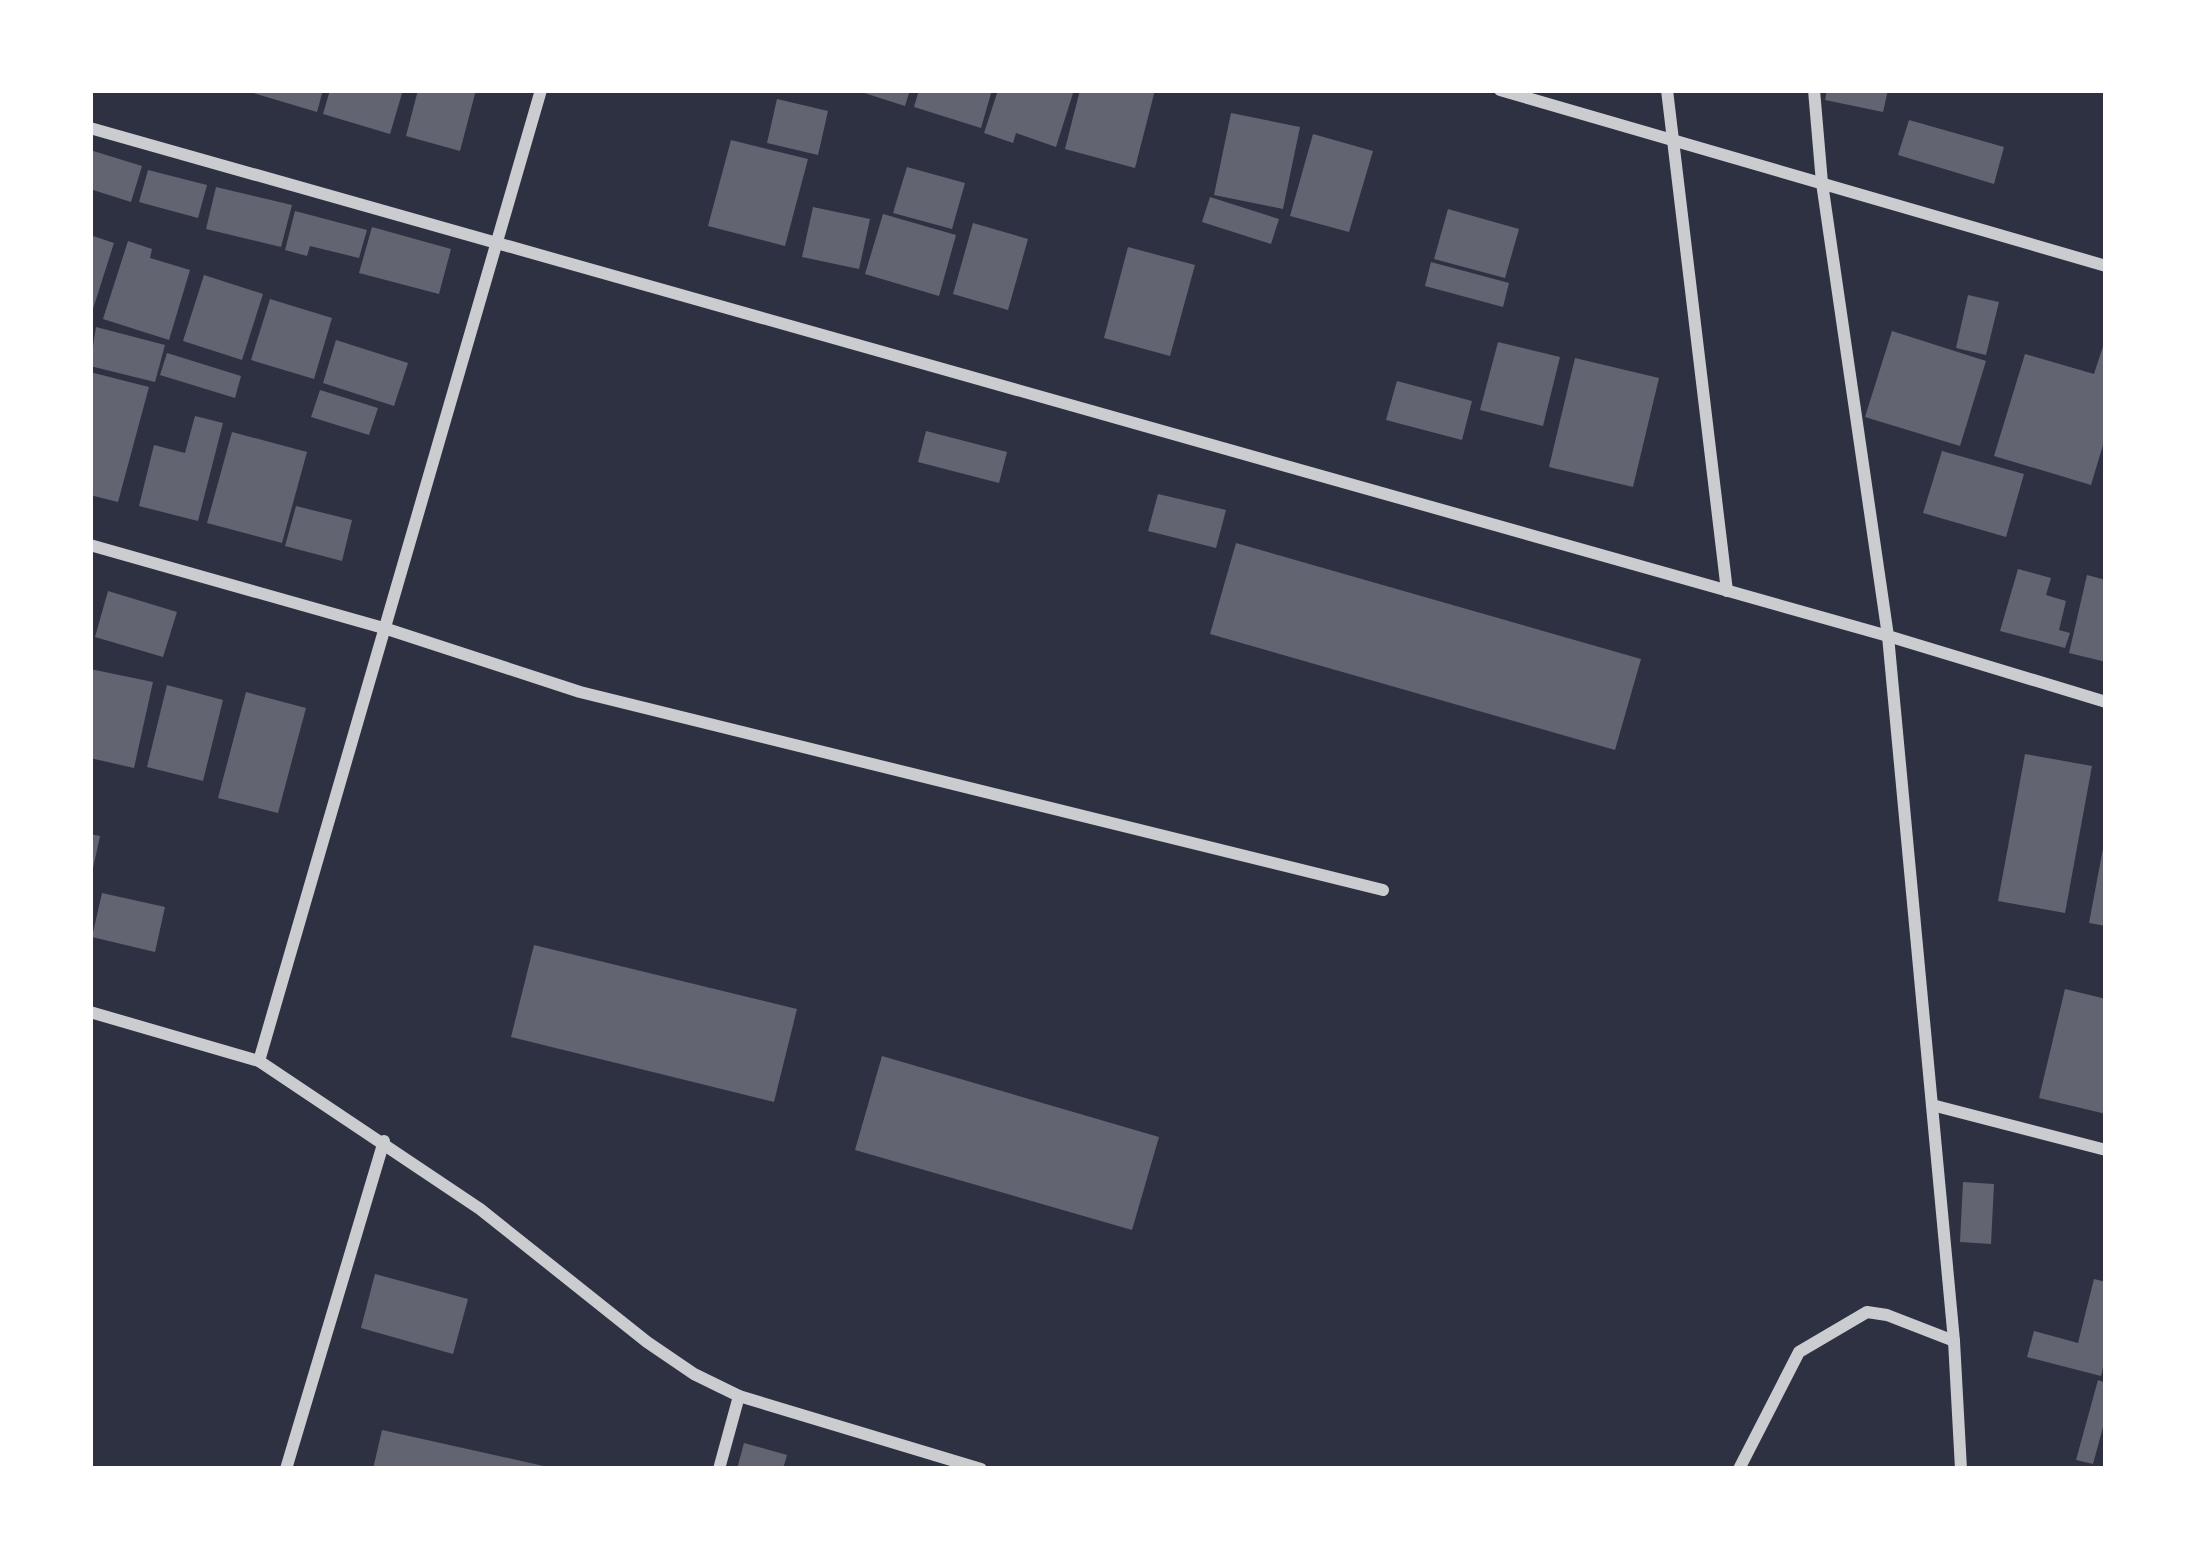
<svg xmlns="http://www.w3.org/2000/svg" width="2196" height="1559" font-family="'Titillium Web',sans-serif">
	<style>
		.building { fill: #626471 }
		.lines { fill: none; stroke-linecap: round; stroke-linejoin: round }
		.minor { stroke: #caccd0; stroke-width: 12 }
	</style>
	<rect width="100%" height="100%" fill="#2d3142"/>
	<g class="building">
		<path d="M243,90h80l-6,22z"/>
		<path d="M330,90h73l-13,44 -67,-20z"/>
		<path d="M418,90h58l-16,61 -54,-15z"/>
		<path d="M855,90h55l-5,16z"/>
		<path d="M919,90h73l-11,38 -67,-21z"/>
		<path d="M998,90h76l-18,57 -40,-14 -3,10 -29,-10z"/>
		<path d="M1080,90h75l-20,78 -70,-19z"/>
		<path d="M1827,90h61l-5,22 -58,-12z"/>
		<path d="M777,99l51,12 -10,44 -51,-12z"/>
		<path d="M1231,113l69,14 -17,82 -69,-14z"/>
		<path d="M1909,120l95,27 -10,37 -96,-29z"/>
		<path d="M1313,134l60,17 -24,81 -59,-16z"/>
		<path d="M731,140l77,19 -23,87 -77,-20z"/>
		<path d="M90,150l52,16 -11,36 -41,-13z"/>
		<path d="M907,167l58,16 -13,46 -59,-16z"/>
		<path d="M148,170l59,15 -9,33 -59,-16z"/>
		<path d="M216,187l76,18 -11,42 -75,-18z"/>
		<path d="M1210,197l69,22 -8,25 -69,-22z"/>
		<path d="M813,207l57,12 -11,50 -57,-12z"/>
		<path d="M1448,209l71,20 -14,49 -71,-19z"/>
		<path d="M295,211l72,19 -8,28 -49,-12 -3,10 -22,-6z"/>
		<path d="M883,214l73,21 -17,61 -74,-22z"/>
		<path d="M973,223l55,16 -20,71 -55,-16z"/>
		<path d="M372,227l79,22 -12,45 -80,-21z"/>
		<path d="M90,235l24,8 -23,72h-1z"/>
		<path d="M128,241l24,8 -2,9 40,12 -21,70 -66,-21z"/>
		<path d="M1128,247l67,18 -25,91 -66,-18z"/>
		<path d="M1431,262l78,21 -6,24 -78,-21z"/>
		<path d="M204,275l59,19 -21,66 -59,-19z"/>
		<path d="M1968,295l31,7 -13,53 -30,-7z"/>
		<path d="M270,299l62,19 -18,61 -63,-19z"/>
		<path d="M96,327l69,18 -10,37 -65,-16z"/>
		<path d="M1892,331l94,30 -26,85 -95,-29z"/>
		<path d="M2106,337v98l-15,50 -97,-29 31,-102 69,20z"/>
		<path d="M336,340l72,23 -14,43 -71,-23z"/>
		<path d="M1498,342l62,15 -17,69 -63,-16z"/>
		<path d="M167,353l74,23 -6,22 -75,-23z"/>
		<path d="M1575,358l84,20 -26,109 -84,-20z"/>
		<path d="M90,372l59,15 -31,115 -28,-7z"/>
		<path d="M1397,381l75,20 -10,39 -76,-20z"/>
		<path d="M320,390l58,18 -9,27 -58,-18z"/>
		<path d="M195,416l28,7 -25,98 -59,-15 15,-61 31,8z"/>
		<path d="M926,431l81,21 -8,31 -81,-21z"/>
		<path d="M232,432l75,20 -25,91 -75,-20z"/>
		<path d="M1942,451l82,23 -18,63 -83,-24z"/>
		<path d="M1158,494l68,16 -10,38 -68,-17z"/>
		<path d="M296,506l56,14 -10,41 -57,-15z"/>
		<path d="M1236,543l405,116 -26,91 -405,-116z"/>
		<path d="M2018,569l33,9 -5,17 20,6 -7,29 11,3 -5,15 -65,-17z"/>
		<path d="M2087,575l19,5v82l-37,-9z"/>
		<path d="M108,591l69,21 -14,45 -68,-20z"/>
		<path d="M90,669l63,13 -19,86 -44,-10z"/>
		<path d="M167,685l56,15 -20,81 -56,-14z"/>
		<path d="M246,692l60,16 -28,105 -60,-15z"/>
		<path d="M2025,754l67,12 -27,147 -67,-12z"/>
		<path d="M90,834l10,2 -8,37h-2z"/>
		<path d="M2104,843h2v83l-17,-3z"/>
		<path d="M102,893l63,14 -10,45 -63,-15z"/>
		<path d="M534,945l263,64 -23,93 -263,-65z"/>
		<path d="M2065,989l41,10v115l-67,-16z"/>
		<path d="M882,1056l277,81 -27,93 -277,-80z"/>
		<path d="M1963,1182l31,2 -3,60 -31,-2z"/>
		<path d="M375,1274l93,25 -15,55 -92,-26z"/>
		<path d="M2094,1279l12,3v73l-5,21 -74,-19 7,-26 44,12z"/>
		<path d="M2098,1380l8,3v33l-13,48 -17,-4z"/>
		<path d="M382,1430l166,37v2h-175z"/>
		<path d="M744,1443l43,12 -4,14h-46z"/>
	</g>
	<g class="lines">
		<g class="minor">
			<path d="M1500,90l606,176"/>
			<path d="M1667,90l60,501"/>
			<path d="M1814,90l8,93 66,453 66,705 7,128"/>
			<path d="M90,128l1798,508 218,66"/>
			<path d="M90,545l297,84 193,63 803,198"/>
			<path d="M90,1012l169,49 221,148 167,133 47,32 45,22 -20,73"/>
			<path d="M259,1061l282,-971"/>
			<path d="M1932,1105l174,45"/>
			<path d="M739,1396l242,73"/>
			<path d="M286,1469l98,-328"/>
			<path d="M1739,1469l60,-117 68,-40 20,3 67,26"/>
		</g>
	</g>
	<rect width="2196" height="1559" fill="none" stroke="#ffffff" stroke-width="186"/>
</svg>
